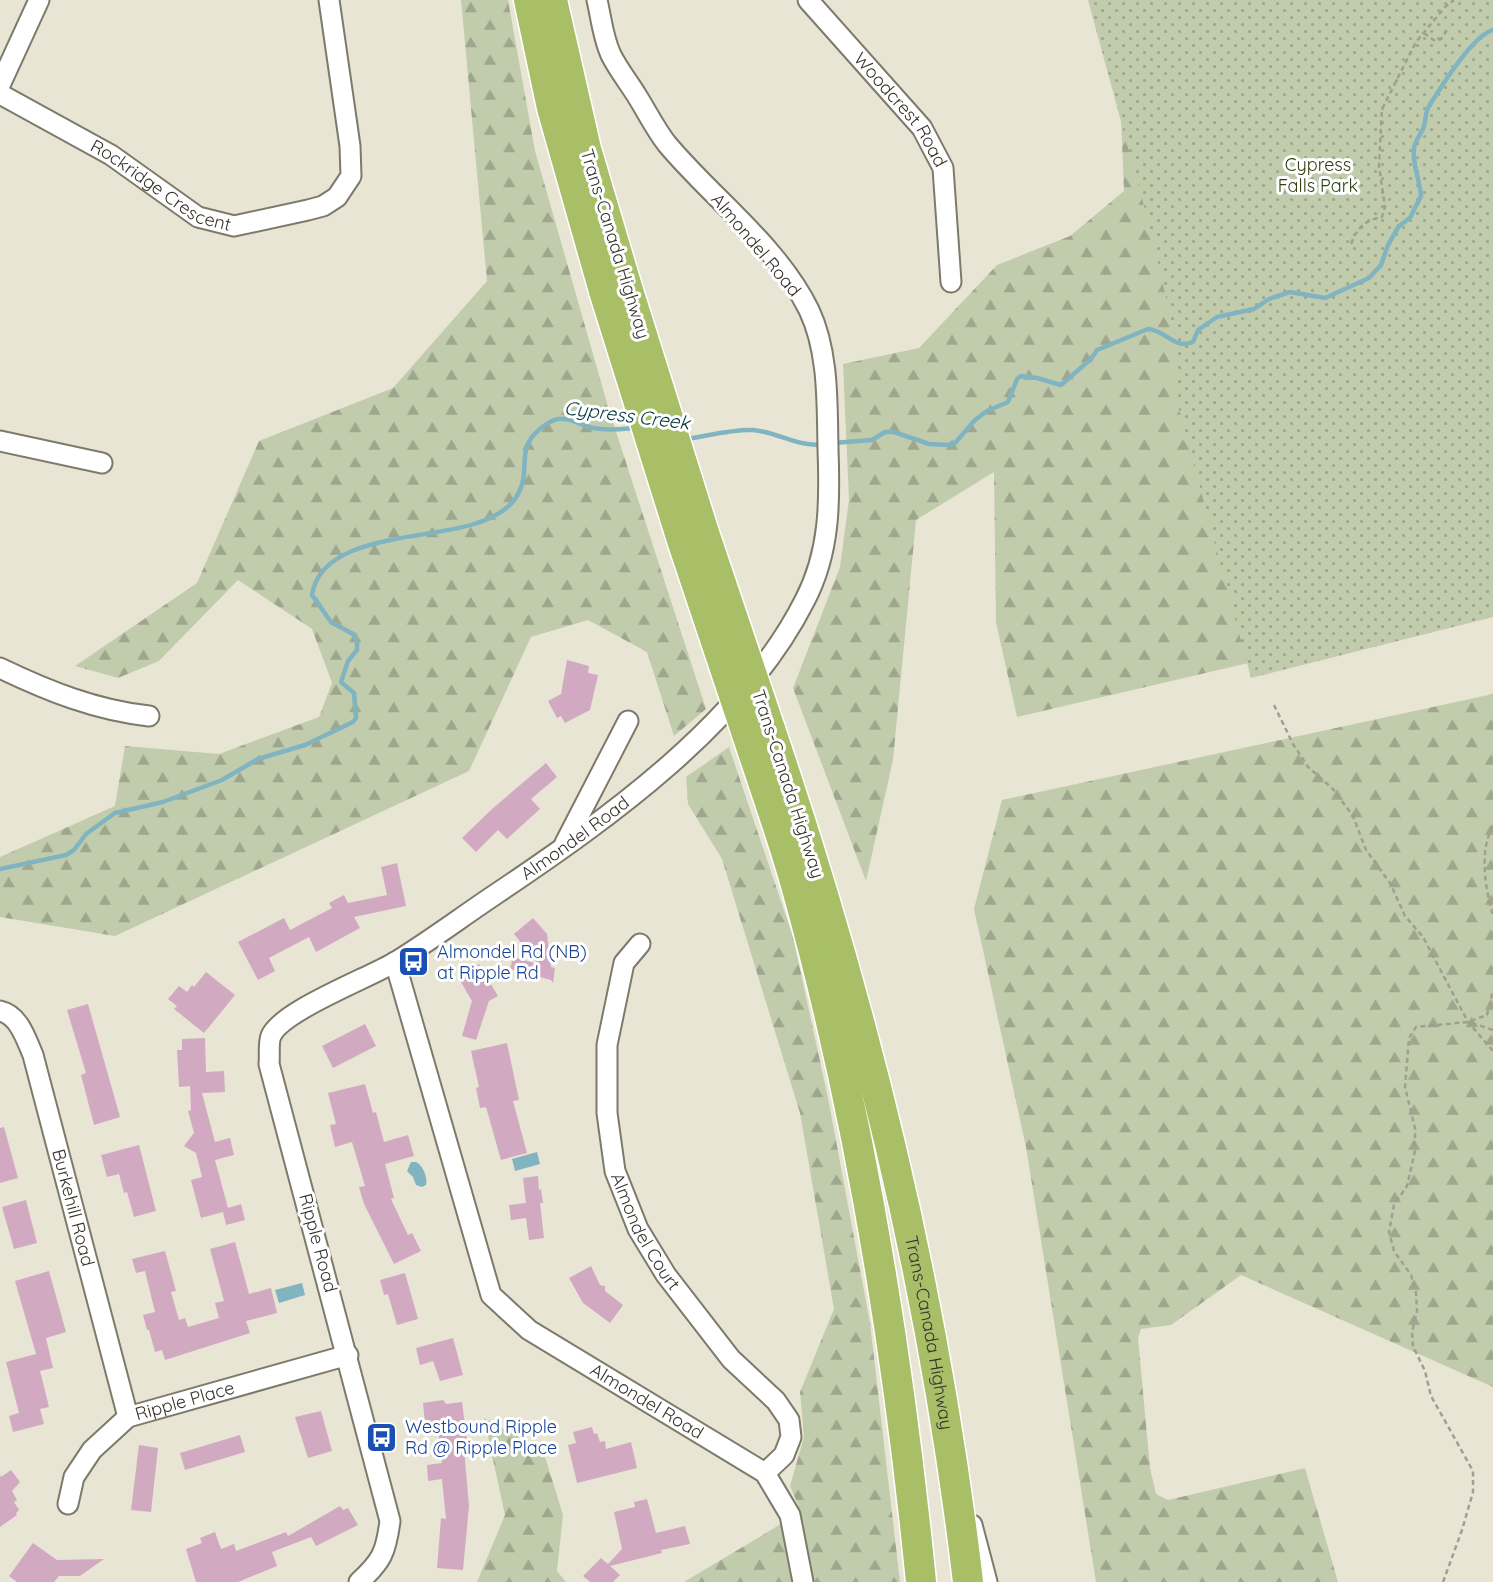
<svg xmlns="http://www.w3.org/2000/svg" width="1493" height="1582" font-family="Quicksand,sans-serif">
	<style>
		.forest { fill: url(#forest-firs) }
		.park { fill: url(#park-dots) }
		.water { fill: #81b4c1 }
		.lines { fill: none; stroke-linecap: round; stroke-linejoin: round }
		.stream { stroke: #81b4c1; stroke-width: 4.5 }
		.building { fill: #d1aac2 }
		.minor-casing { stroke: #7e7a6b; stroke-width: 23 }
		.highway-casing { stroke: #fff; stroke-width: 33 }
		.path { stroke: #a29e91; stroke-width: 2.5; stroke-dasharray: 5 3.5; stroke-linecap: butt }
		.minor { stroke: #fff; stroke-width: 19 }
		.highway { stroke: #a8bf68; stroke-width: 30 }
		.highway-bridge-casing { stroke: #fff; stroke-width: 33; stroke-linecap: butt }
		.highway-bridge { stroke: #a8bf68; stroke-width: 30 }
		.labels { text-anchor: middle; stroke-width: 6; stroke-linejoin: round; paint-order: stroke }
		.street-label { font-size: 18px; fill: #34322b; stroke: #fff }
		.park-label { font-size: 18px; fill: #313c0f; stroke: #fff }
		.transit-label { font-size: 18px; fill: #164399; stroke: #fff; text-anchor: start }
		.water-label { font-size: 19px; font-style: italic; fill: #01343d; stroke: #fff }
	</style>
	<defs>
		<pattern id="forest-firs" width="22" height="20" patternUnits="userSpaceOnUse" patternTransform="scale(1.75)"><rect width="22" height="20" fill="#c1ccad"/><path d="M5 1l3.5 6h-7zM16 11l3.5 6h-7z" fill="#9ea68d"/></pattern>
		<pattern id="park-dots" width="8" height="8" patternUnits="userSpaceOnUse" patternTransform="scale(1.75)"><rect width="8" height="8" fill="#c1ccad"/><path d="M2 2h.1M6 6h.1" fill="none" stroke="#9ea68d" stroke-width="1.8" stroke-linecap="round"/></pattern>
	</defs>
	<rect width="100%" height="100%" fill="#e9e5d4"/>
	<g class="forest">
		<path d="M461,0h47l27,151 74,259 97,299 -32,27 -27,-84 -59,-32 -57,17 -62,134 -354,165 -115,-19v-60l115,-51 10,-60 94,8 100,-37 13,-34 -20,-54 -74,-49 -79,81 -41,17 -43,-12 122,-83 62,-142 134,-53 94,-107z"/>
		<path d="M1493,0v606l-476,111 -21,-95 -2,-150 -78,48 -23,240 -27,121 -73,-193 47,-121 9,-67 -6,-136 76,-16 78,-83 73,-29 54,-45 -5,-121z"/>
		<path d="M1493,694v693l-252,-112 -70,50 -30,4 -3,9 12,130 6,26 12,6 137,-32 33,114h-242l-70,-435 -52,-238 28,-109z"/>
		<path d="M729,747l64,190 35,161 42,225 30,259h-216l117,-70 -11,-26 14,-49 -4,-45 34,-83 -34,-196 -78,-254 -34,-55 -2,-27z"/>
		<path d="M484,1418l59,32 20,65 -6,56 9,11h-89l28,-67z"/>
	</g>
	<path class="park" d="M1088,0h405v617l-242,61 -72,-269 -5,-76 -24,-105z"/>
	<g class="water">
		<path d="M537,1152l3,12 -25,7 -3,-12z"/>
		<path d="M411,1162h5c7,3 12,16 10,23l-4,2 -6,-2 -3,-8 -6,-6z"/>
		<path d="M302,1283l3,12 -26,8 -4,-13z"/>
	</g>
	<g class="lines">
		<g class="stream">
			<path d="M686,439c21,-3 46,-10 67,-9 25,2 46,18 71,14"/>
			<path d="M833,443l39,-3 13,-8h9l35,12 18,1 8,-2 20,-23 12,-9 21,-9 9,-23 4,-3 16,2 24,7 30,-26 6,-9 51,-21c18,1 26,21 45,13l5,-12 19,-13 37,-8 15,-10 21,-7 35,6 44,-20 12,-13 7,-20 11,-19 11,-8 11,-22c-1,-16 -9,-31 -7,-48 1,-7 6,-13 9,-19 3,-7 2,-15 5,-21 11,-18 45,-73 65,-78"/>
			<path d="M0,869l66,-14 8,-5 12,-16 29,-21 48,-11 59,-22 36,-21 47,-14 48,-23 3,-4 -2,-25 -13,-11 7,-21 9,-11v-9l-4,-7 -22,-12 -19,-27c9,-62 119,-55 165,-72 16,-5 35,-15 42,-31 12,-23 -4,-43 21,-63 5,-4 11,-9 18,-10 13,-2 23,7 36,9 14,3 28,1 42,0"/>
		</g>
	</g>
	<g class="building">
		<path d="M567,660l22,6 -1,7 10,2 -8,35 -25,13 -4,-7 -4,2 -9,-17 13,-7z"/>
		<path d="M546,763l11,14 -26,22 9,10 -33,30 -9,-9 -22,22 -14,-14 30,-29z"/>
		<path d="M397,863l9,43 -52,11 6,11 -44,24 -7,-15 -40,21 6,13 -17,9 -20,-38 46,-24 6,12 42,-22 -3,-5 15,-8 4,8 39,-8 -6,-28z"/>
		<path d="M533,918l14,16 4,33 4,1 -2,15 -2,-3 -41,-11 3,-12 25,7 -24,-30z"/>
		<path d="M479,964l19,32 -9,5 -13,39 -14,-4 10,-35 -14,-24z"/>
		<path d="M206,972l29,23 -31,38 -30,-24 3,-3 -9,-7 11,-13 8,6 5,-7 2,2z"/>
		<path d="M88,1004l32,113 -26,8 -13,-50 5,-2 -19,-63z"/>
		<path d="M365,1024l11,22 -43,22 -11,-22z"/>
		<path d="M205,1038l1,34 18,-1 1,21 -23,1 13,49 15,-4 4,17 -19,5 13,48 13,-4 4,16 -19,5 -3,-13 -22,6 -10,-38 11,-3 -6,-24 -12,-7 10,-13 -6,-22 3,-1 -1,-24 -11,1 -2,-37h5v-11z"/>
		<path d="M507,1043l12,57 -6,1 14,52 -26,7 -15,-53 -6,1 -4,-20 3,-1 -8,-36z"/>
		<path d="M365,1084l8,29 3,-1 8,30 24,-7 6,21 -29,8 9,34 -3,1 17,36 4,-2 9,18 -27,13 -30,-60 -5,-17 6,-1 -13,-44 -17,5 -5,-22 6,-1 -8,-31z"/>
		<path d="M4,1127l14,51 -18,5v-55z"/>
		<path d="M139,1145l17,66 -22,6 -7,-25 -3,1 -5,-19 -12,3 -6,-22z"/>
		<path d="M538,1176l1,14 2,-1 2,14h-3l4,35 -15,2 -3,-22 -15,2 -2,-15 17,-2 -3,-25z"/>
		<path d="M26,1200l11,43 -23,6 -12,-42z"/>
		<path d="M235,1242l14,52 22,-6 6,25 -31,8 4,12 -85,27 -3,-10 -7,2 -6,-22h-2l-4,-15 12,-3 -10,-41 -9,2 -4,-14 33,-8 11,40 -5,1 8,28 6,-2 3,9 31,-9 -4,-15 9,-2 -14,-52z"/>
		<path d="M591,1266l9,19 5,1v5l18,14 -13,18 -27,-20 -14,-25z"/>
		<path d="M49,1271l17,61 -20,6 7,30 -13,3 9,36 -9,2 4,15 -31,8 -4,-16 10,-3 -13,-51 30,-8 -21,-73z"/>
		<path d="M405,1273l13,46 -21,6 -9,-31 -4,1 -4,-15z"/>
		<path d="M453,1338l10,37 -23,6 -7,-20 -13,4 -4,-17z"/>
		<path d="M443,1400l3,4 16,-2 6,47h-4l5,57 -6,64 -26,-2 4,-50 5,1 -4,-40 -14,2 -1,-16 15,-2 -5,-42 -12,2 -2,-20z"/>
		<path d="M321,1411l11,40 -24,7 -13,-41z"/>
		<path d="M592,1427l2,7 3,-1 3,9 5,-1 1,8 25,-7 6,26 -60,15 -9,-38 8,-2 -3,-11z"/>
		<path d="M240,1435l5,17 -60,18 -5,-17z"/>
		<path d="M139,1445l19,3 -7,64 -20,-2z"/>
		<path d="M11,1470l9,12 -8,9 5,9 -3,2 5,8 -3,3 1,2 -17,12v-52l1,2z"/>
		<path d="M647,1499l9,34 29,-7 5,18 -29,6 1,3 -52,13 10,9 -7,7h-23l-7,-6 18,-18 7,6 14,-15 -8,-37 21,-5 -1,-5z"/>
		<path d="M340,1506l3,4 5,-2 10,17 -42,21 -5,-9 -39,15 5,14 -39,16h-42l-10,-33 16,-6 -2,-5 15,-6 6,17 13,-5 2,7 50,-19 2,4z"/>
		<path d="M33,1543l24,17 47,-1 -24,17h-21l-5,6h-37l-8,-6z"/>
	</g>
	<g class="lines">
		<defs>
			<g id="minor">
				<path id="s1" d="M808,0l114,128 21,40 8,114"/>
				<path d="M0,85l39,-85"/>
				<path id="s2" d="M0,94l111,61 87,62 36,9 74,-16 15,-4 14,-9 14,-21 -1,-30 -21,-146"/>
				<path d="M0,441l102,22"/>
				<path d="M0,668c48,23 95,42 149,48"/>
				<path d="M565,843l63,-122"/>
				<path id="s3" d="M640,944l-16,19 -17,82v68l8,58 23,58 28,46 65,84 45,42 13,19 2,17 -7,18 -19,18"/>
				<path id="s4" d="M395,962l96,333 38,35 236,143 25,42 13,67"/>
				<path id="s5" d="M0,1011c19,4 26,28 33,44l95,362"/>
				<path id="s6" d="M68,1504l6,-27 18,-27 36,-33 220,-62"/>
				<path d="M972,1525l15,57"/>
				<path id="s7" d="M359,1582c23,-21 27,-30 31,-61l-121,-457c1,-8 -1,-21 2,-28 10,-25 100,-59 126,-75 34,-21 66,-45 99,-67 113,-76 247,-171 309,-294 25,-48 25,-98 23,-151 -1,-45 1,-97 -19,-139 -32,-65 -96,-111 -142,-166 -11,-14 -20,-32 -30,-48 -8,-13 -19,-27 -26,-41 -8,-17 -10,-38 -14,-55"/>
			</g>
			<g id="highway">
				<path d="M529,0l23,108 52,183"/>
				<path d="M552,0l34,149 40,135"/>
				<path id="s8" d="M770,729c94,277 164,562 198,853"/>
				<path d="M752,749c15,45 31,90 44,136 63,225 102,464 125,697"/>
			</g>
		</defs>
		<use href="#minor" class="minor-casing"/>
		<use href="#highway" class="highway-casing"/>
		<g class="path">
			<path d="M1424,33l11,8 6,-2 8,-12"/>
			<path d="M1351,244c6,-16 14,-24 31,-27l3,-10 -6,-41 3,-57 34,-67 29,-35 9,-7"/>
			<path d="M1274,705l19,39 15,23 25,22 20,27 13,34 24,33 15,33 18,21 45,85 25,29"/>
			<path d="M1493,826c-14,24 -8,63 0,89"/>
			<path d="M1472,1023l21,7"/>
			<path d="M1443,1582l19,-52 11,-38v-21l-42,-75 -6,-25 -12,-25 -1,-14 5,-21 -1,-19 -5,-17 -17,-24 -5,-19 5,-27 13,-19 8,-35v-23l-10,-41 4,-49 7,-11 52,-5 19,-7 6,-25"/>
		</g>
		<use href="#minor" class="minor"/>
		<use href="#highway" class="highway"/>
		<defs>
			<g id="highway-bridge">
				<path d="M626,284l78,249 66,196"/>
				<path d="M604,291l78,249 70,209"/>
			</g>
		</defs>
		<use href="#highway-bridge" class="highway-bridge-casing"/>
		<use href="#highway-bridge" class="highway-bridge"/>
	</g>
	<defs>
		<symbol id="bus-square" viewBox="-11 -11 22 22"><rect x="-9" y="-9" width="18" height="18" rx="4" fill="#1a4fb4" stroke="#fff"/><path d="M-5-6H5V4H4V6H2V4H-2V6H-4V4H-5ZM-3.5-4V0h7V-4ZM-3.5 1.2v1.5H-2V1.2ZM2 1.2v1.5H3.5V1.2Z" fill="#fff"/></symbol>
	</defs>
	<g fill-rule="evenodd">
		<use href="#bus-square" x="396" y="944" width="35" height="35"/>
		<use href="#bus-square" x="364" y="1420" width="35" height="35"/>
	</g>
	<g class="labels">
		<g class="street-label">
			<text dy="6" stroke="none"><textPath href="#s1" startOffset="144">Woodcrest Road</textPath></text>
			<text dy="6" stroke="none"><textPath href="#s2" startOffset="186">Rockridge Crescent</textPath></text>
			<text transform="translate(615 244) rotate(73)" y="6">Trans-Canada Highway</text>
			<text transform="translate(756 245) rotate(50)" y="6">Almondel Road</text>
			<text transform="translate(788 784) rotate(72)" y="6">Trans-Canada Highway</text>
			<text dy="6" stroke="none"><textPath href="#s7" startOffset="936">Almondel Road</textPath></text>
			<text dy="6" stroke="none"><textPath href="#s5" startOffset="215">Burkehill Road</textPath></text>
			<text dy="6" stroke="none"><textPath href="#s3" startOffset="303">Almondel Court</textPath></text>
			<text transform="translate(318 1243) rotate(75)" y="6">Ripple Road</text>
			<text dy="6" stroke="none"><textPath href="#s8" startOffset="625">Trans-Canada Highway</textPath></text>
			<text dy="6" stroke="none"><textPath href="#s6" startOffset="168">Ripple Place</textPath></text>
			<text dy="6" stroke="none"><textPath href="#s4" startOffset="536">Almondel Road</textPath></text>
		</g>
		<g class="park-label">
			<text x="1318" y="171">Cypress<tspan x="1318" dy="21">Falls Park</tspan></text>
		</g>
		<g class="transit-label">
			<text x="437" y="958">Almondel Rd (NB)<tspan x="437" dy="21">at Ripple Rd</tspan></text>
			<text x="405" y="1433">Westbound Ripple<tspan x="405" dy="21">Rd @ Ripple Place</tspan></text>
		</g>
		<g class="water-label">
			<text transform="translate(627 415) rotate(7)" y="7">Cypress Creek</text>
		</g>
	</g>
</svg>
